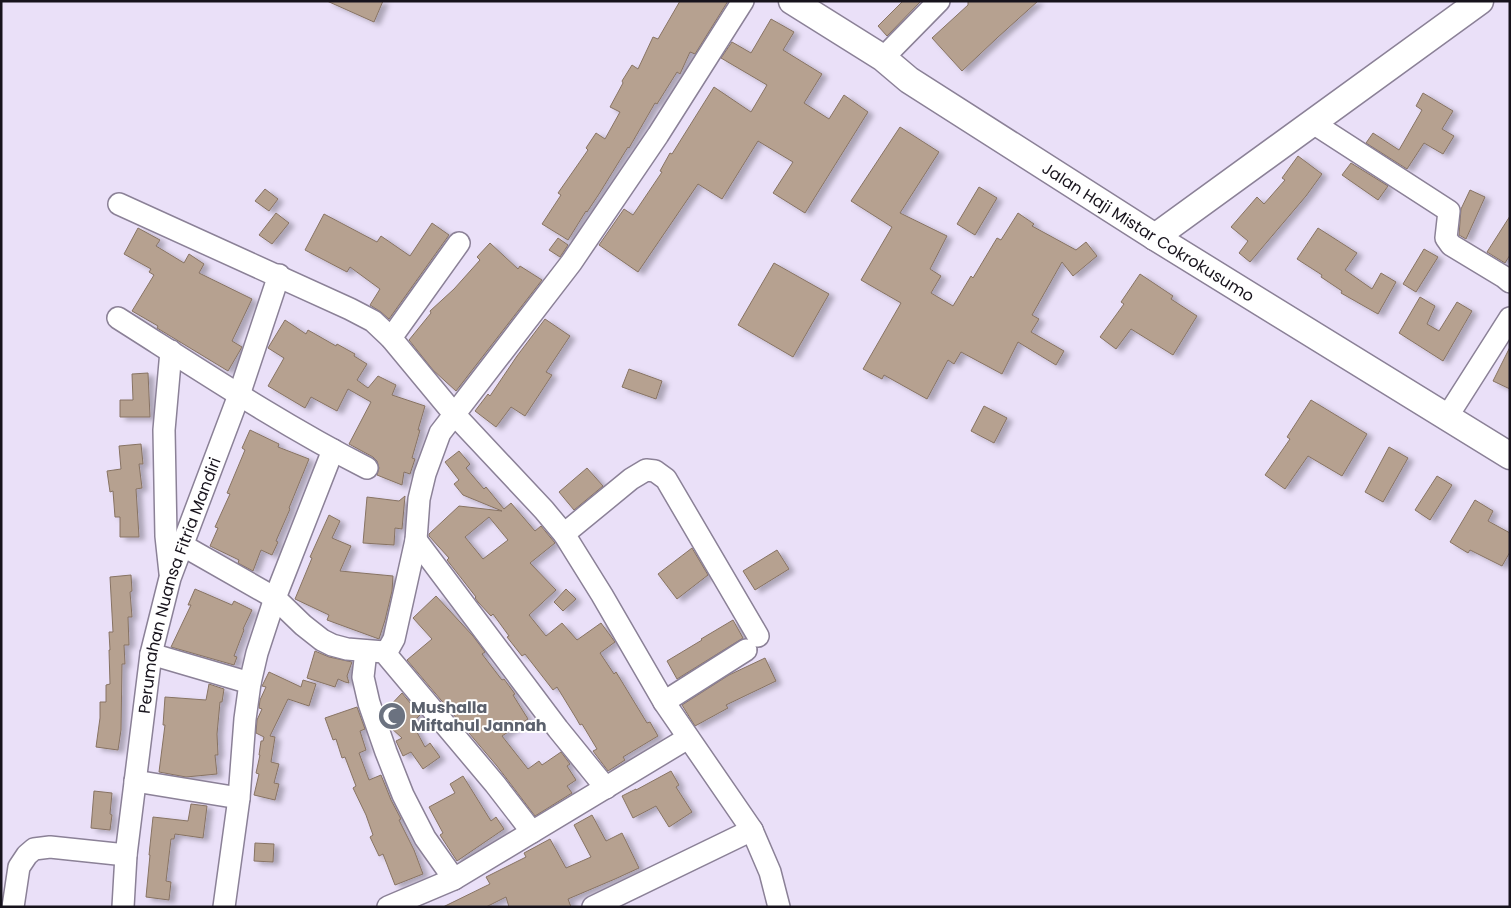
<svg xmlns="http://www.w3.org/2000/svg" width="1511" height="908" font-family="Poppins,sans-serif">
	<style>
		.building { fill: #b6a190; stroke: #877363; fill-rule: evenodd; filter: url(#shadow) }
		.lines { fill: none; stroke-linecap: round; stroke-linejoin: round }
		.minor-casing { stroke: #8b8197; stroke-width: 24 }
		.major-casing { stroke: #8b8197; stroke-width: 29 }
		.minor { stroke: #fff; stroke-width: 21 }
		.major { stroke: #fff; stroke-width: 26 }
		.labels { text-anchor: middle; stroke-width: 4; stroke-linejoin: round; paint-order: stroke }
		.street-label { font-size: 16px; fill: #17131c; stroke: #fff }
		.worship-label { font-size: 16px; font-weight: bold; fill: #5b616d; stroke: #fff; text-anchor: start }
	</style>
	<defs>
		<filter id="shadow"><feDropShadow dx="5.5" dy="3" stdDeviation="2.5" flood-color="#0004"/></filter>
	</defs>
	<rect width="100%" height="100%" fill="#eae0f8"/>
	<g class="building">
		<path d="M327,1h56l-9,21z"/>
		<path d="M680,1h48l-33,53 -5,-2 -10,22 -3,-2 -20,32 -2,-1 -26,45 -1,-1 -29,47 -12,18 -1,-1 -18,29 -26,-16 19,-29 -3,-2 30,-43 -2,-2 10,-15 9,6 15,-27 -10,-5 13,-24 -1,-2 10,-16 6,4 15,-32 5,2z"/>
		<path d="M903,1h18l-34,35 -9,-10z"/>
		<path d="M968,1h70l-41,37 -35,33 -30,-33 36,-33z"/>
		<path d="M771,19l23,13 -11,18 39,24 -18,29 25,16 15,-24 24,17 -63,101 -32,-20 20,-31 -35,-21 -36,58 -24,-15 -60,88 -39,-27 25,-36 9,6 29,-43 -2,-1 10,-18 2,1 42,-67 37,25 16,-27 -46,-27 11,-16 19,11z"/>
		<path d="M1423,93l30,18 -11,18 12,7 -11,18 -19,-11 -17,26 -41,-26 7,-10 26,17 23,-40 -6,-4z"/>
		<path d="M900,127l39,25 -39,61 47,23 -17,33 11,7 -10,17 22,13 18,-30 2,2 24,-40 4,2 17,-27 16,11 -2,2 44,24 10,-8 11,14 -24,20 -11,-14 -30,53 7,4 -8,13 33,19 -8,14 -38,-23 -16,32 -41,-22 -7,12 -6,-4 -21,39 -43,-24 -2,4 -19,-10 38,-66 -40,-23 31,-53 -41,-26z"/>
		<path d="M1298,156l24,18 -16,22 -56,66 -11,-9 9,-12 -17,-14 26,-30 7,7 21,-24 -3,-2z"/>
		<path d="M1351,163l37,23 -10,14 -36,-25z"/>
		<path d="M979,187l18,11 -22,37 -18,-11z"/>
		<path d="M265,189l13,10 -9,12 -14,-10z"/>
		<path d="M1470,190l15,7 -19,42 -7,-4 2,-26z"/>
		<path d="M276,213l13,10 -17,21 -13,-9z"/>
		<path d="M324,214l53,28 4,-6 29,20 22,-33 17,12 -60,84 -8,-7 -11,-7 10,-16 -30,-22 -3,5 -42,-22z"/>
		<path d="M1510,216v39l-5,8 -18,-11z"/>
		<path d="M138,228l22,12 -4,6 28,17 5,-9 15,10 -5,9 53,26 -20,42 10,6 -14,24 -71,-43 1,-2 -26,-15 22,-36 -5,-3 2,-3 -27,-15z"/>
		<path d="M1318,228l39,25 -12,17 27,19 9,-16 15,9 -18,32 -37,-21 1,-2 -21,-14 1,-2 -25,-16z"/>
		<path d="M558,238l10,7 -8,12 -11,-7z"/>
		<path d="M490,243l28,26 2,-3 22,14 -86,111 -23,-21 -24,-30 22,-27 -1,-2 24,-22 26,-29 -3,-3z"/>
		<path d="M1424,249l14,8 -22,35 -13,-8z"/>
		<path d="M774,263l55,31 -36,63 -55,-32z"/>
		<path d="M1140,274l33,22 -2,3 26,17 -24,39 -42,-26 -15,20 -16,-12 24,-33 -3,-2z"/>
		<path d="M1420,297l15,9 -8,18 12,7 18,-29 15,9 -29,50 -44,-28z"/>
		<path d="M545,319l25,17 -24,36 6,3 -27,41 -14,-9 -15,20 -21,-16 13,-17 2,2 27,-40z"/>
		<path d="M285,320l21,14 2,-4 28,16 1,-2 18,10 -1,2 13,8 -10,16 11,8 10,-12 18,9 -4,10 33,11 -7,24h2l-8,28 3,1 -5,15 -6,-2 -2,13 -25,-10 2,-7 -2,-7 -4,-4 -24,-13 22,-42 -23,-13 -11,22 -26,-14 -6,11 -37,-22 16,-28 -16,-10z"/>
		<path d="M1510,347v42l-17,-8z"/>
		<path d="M629,369l33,12 -6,18 -34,-12z"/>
		<path d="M148,373l2,44h-30v-17h13l-1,-26z"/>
		<path d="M1311,400l56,34 -25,42 -34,-20 -23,33 -20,-14 25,-36 -3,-2z"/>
		<path d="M984,406l23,12 -13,25 -23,-12z"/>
		<path d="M250,430l29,14 -1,3 31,12 -20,49 1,1 -14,32 2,1 -6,13 -11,-5 -8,21 -15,-8 1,-3 -29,-14 8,-18 -3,-1 15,-33 -3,-1 18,-43 -3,-2z"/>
		<path d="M141,444l2,20h-4l3,24 -6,1 3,48h-19v-20h-5l-2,-26 -3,1 -3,-21 14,-2 -2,-23z"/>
		<path d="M1389,447l19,11 -25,44 -18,-10z"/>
		<path d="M459,451l11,13 -4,4 18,21 2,-2 18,22 7,-6 24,28 6,-5 14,17 -25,20 26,27 -27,25 17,21 16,-13 15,17 24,-17 14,19 -15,11 14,21 2,-2 31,51 3,-1 8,14 -35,21 2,3 -17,11 -15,-20 4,-2 -15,-25 -2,1 -4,-7 -19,-31 -4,3 -28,-36 -3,2 -15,-19 2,-1 -16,-22 -2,2 -13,-14 -3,-4 1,-1 -29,-37 2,-2 -20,-22v-2l30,-28 43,5 -39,-16 -9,-11 5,-4 -14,-18zM489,517l19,23 -25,19 -18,-22z"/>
		<path d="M587,468l16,18 -29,24 -15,-18z"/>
		<path d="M1437,476l15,9 -22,35 -15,-10z"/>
		<path d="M405,496l-3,33 -7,-1 -1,17 -31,-2 4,-46 32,4z"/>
		<path d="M1475,500l18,11 -5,10 22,12v19l-8,14 -32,-16 -2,3 -18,-11z"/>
		<path d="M329,515l11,6 -8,17 19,8 -11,25 53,5 -1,15 -7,29 -6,19 -52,-19 2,-5 -34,-16 17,-41 -2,-1z"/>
		<path d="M692,548l16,27 -31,24 -19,-25z"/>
		<path d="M777,550l12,19 -34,21 -12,-19z"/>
		<path d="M131,575l1,16 -2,1 2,25h-4l1,28h-5l1,19h-3l-1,66 -3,20 -22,-3 4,-29v-16h6v-17l4,-1 -1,-34h1l-1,-18h4l-3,-55z"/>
		<path d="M195,589l37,16 2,-4 18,9 -9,19 1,1 -10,26 3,1 -3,8 -63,-18 20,-42h-3z"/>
		<path d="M566,589l10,10 -13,12 -9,-9z"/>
		<path d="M436,596l37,40 12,16 -3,2 20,26 2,-1 11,15 -2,1 15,24 -26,17 26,33 11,-8 3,4 19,-13 9,12 -3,2 9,14 -9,6 5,7 -37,23 -38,-50 -90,-106 25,-21 -19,-21z"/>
		<path d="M733,620l10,18 -66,41 -10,-18 35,-21 -1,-1z"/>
		<path d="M315,651l14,6 23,5 -5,14 2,7 -4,-1 -7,-3 -3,8 -28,-9z"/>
		<path d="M765,658l11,23 -50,24 2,3 -33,18 -13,-21 47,-30z"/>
		<path d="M269,672l32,15 2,-7 13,4 -7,22 -21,-7 -18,37 5,1 -4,25 8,2 -5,19 5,1 -4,16 -21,-5 5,-21 -3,-1 4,-18h-1l2,-14h2l1,-4 -8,-4 1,-13 5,-11 -3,-1 1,-8 6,-13 -4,-1z"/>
		<path d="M209,684l15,5 -2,13h-2l-3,32 1,21h-3l2,19 -31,3 -27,-5 6,-47h-2l2,-28 41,3z"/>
		<path d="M402,693l18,22 -8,8 13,24 5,-4 10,14 -17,12 -12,-17 -8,4 -7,-15 6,-3 -12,-11 -5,-16z"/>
		<path d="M357,707l8,22 -5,2 6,19 -7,3 10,27 12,-5 10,25 10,19 -2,1 15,30 9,24 -28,11 -12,-31 -4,2 -9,-19 3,-2 -7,-20 -13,-27 3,-2 -11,-29 -3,1 -6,-19 -3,1 -8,-22z"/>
		<path d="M671,771l8,14 -3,2 16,25 -23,15 -13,-21 -23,12 -11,-22 14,-7v1z"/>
		<path d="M463,776l28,45 5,-4 8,12 -47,32 -17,-26 3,-2 -14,-26 26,-14 -5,-9z"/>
		<path d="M94,791l18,2 -2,21 2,1 -2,15 -19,-2z"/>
		<path d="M191,804l16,2 -4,32 -28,-4 -1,5h-3l-5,42 5,1 -2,18 -23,-3 4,-42h-1l4,-38 35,4z"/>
		<path d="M592,815l14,26 16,-8 17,35 -24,11 -47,20 3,8h-62l-3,-10 -20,10h-43l47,-23 -4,-7 40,-20 -2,-4 26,-14 16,29 25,-11 -17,-32z"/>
		<path d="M255,843l19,1 -1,18 -19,-1z"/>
	</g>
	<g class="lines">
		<defs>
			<g id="minor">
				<path d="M883,58l56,-57"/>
				<path d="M1313,123l136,88 -3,27 5,7 53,32 6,5"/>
				<path d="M119,204l231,105 23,12 18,17 63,76 90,96 20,24 38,61 62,107 88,128 18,42 9,35"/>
				<path d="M118,318c82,52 163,106 249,150"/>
				<path d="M391,338l68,-95"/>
				<path d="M1447,417l63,-99"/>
				<path d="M564,534l67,-55 15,-9 9,1 11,8 92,157"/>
				<path d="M416,540l142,189 48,59"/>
				<path d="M182,545l93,53 28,27 19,15 10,5 15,4 37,3 111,132 37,48"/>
				<path d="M170,573l-4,-37 -2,-106 7,-79"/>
				<path d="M366,651l-3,26 6,26 17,49 17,43 22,43 29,41"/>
				<path d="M384,652l5,-4 5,-9 22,-99 3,-41 6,-25 15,-41 131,-170 87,-128 85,-134"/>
				<path d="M151,654l99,29"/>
				<path d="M664,702l82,-52"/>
				<path d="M135,781l104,17"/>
				<path d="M13,907l6,-40 8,-12 7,-6 16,-2 76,8"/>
				<path id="s1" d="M123,907l3,-52 25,-201 19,-76 69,-183 40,-120"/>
				<path d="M224,907l15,-109 6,-79 5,-36 7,-30 18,-55 58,-148"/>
				<path d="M388,907l66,-28 234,-141"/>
				<path d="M593,907l159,-77"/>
			</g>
			<g id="major">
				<path id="s2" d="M792,1l91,57 26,22 246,157 355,219"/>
				<path d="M1155,237l325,-236"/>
			</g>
		</defs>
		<use href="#minor" class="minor-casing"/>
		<use href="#major" class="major-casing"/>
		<use href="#minor" class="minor"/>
		<use href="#major" class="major"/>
	</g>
	<defs>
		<symbol id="mosque-disc" viewBox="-11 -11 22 22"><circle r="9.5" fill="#6b7280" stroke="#fff"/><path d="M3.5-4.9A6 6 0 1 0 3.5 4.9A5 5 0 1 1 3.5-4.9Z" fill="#fff"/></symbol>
	</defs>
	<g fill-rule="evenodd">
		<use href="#mosque-disc" x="376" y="700" width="32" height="32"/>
	</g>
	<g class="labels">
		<g class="street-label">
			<text dy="6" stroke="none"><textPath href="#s2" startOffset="425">Jalan Haji Mistar Cokrokusumo</textPath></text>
			<text dy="6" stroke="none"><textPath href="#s1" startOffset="328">Perumahan Nuansa Fitria Mandiri</textPath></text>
		</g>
		<g class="worship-label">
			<text x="411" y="713">Mushalla<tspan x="411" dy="18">Miftahul Jannah</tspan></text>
		</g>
	</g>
	<rect width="1511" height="908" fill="none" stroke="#17131c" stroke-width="5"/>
</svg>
